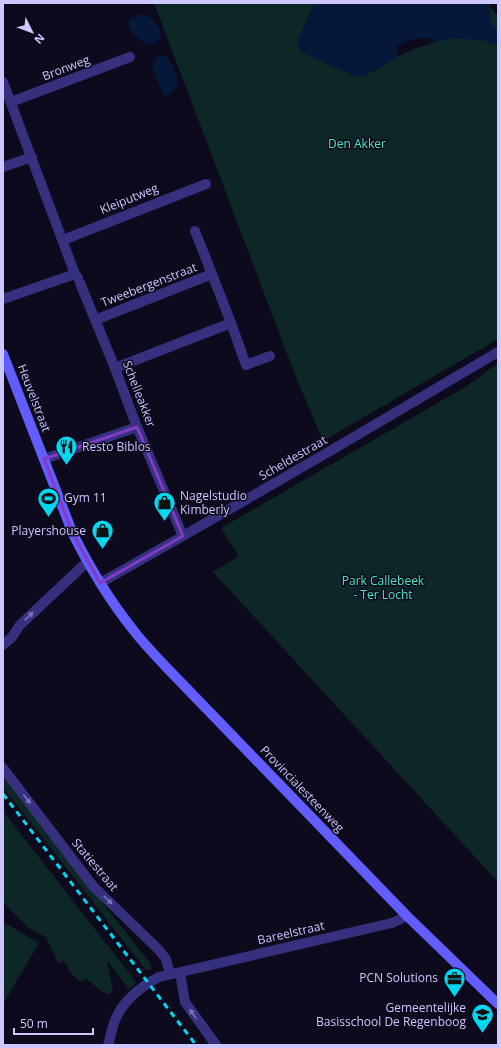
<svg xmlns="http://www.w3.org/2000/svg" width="501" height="1048" font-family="'Open Sans',sans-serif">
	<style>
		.green { fill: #0d2726 }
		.water { fill: #05183a }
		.pier { fill: #0d0a1d }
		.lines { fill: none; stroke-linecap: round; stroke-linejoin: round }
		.minor { stroke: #35317f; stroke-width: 10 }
		.secondary { stroke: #625dff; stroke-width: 10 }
		.rail { stroke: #00d7f1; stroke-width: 3; stroke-dasharray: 6 5; stroke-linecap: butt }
		.oneway { fill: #7974b9 }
		.marked { fill: none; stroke: #833bc5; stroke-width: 3; stroke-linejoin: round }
		.labels { text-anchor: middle; stroke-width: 3; stroke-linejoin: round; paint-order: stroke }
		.street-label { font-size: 12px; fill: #cdc6ff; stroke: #0d0a1d }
		.park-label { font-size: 12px; fill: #4ae6c0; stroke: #0d0a1d }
		.poi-label { font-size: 12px; fill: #cdc6ff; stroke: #0d0a1d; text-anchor: start }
	</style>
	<rect width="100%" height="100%" fill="#0d0a1d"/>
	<g class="green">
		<path d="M154,3h332l12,13v323l-175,102 -29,-69z"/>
		<path d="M498,364v518l-285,-310 26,-16 -8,-12 -10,-16 246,-142 23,-17z"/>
		<path d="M3,775l87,112 60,76 2,6 -6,1 -143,-183z"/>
		<path d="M3,811l133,171 -7,7 -22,-28 6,29 -4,4 -6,-2 -17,-13 -6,3 -10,-10 -4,-9 -2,-2 -6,2 -12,-26 -17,-9 -23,-22 -3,-7z"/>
		<path d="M3,922l36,21 -36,61z"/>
	</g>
	<g class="water">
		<path d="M315,3h171l4,9 1,10 7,10v13l-17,-5 -29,-2 -36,10 -17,8 -24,15 -13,6 -11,-2 -51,-24 -3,-9 10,-23z"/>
		<path d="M139,14c1,0 6,0 6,1 7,2 16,12 16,19 0,6 -6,9 -11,11 -10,-3 -20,-12 -22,-23l4,-5 3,1z"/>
		<path d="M163,55c3,2 6,3 7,6 3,5 9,19 7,25 -2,4 -8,8 -12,10l-2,-1 -10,-26 -1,-5 3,-5z"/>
	</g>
	<path class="pier" d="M419,38h13l2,5 -18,5 -18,8 -2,-9 11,-6z"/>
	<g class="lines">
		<g class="minor">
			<path d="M3,82l72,192 3,4"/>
			<path d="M11,102l119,-45"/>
			<path d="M3,167l29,-10"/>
			<path d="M195,231l17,43"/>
			<path d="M63,240l143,-56"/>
			<path d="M80,283l35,85 20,54 44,105 4,9"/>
			<path d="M3,299l72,-25"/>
			<path d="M95,320l117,-46 19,49 -116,45"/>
			<path d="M231,323l15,42 24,-9"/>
			<path d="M44,459l93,-32"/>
			<path d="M100,583l83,-47 154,-89 161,-95"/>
			<path d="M3,645l9,-8 8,-12 67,-63"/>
			<path d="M3,768l90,118 66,64 7,9 4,15"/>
			<path d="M180,973l5,29 31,43"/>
			<path d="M108,1045c3,-9 4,-19 8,-27 8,-18 26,-32 43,-41l233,-54 15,-7"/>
		</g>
		<path class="secondary" d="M3,354l70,180c17,34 37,67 61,97 10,13 22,25 33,37l240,248 91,88"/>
		<path class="rail" d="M3,794l193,251"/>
	</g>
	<defs><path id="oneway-solid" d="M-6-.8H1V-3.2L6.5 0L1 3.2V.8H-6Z"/></defs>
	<g class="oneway">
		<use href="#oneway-solid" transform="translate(29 616) rotate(-43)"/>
		<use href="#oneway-solid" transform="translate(27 799) rotate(53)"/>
		<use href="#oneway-solid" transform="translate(108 900) rotate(44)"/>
		<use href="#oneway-solid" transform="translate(193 1014) rotate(-126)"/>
	</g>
	<path class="marked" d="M137,427l46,109 -83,47 -27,-49 -29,-75z"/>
	<defs>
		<symbol id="restaurant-pin" viewBox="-11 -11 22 30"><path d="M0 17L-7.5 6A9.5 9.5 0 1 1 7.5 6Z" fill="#00d7f1" stroke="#0d0a1d"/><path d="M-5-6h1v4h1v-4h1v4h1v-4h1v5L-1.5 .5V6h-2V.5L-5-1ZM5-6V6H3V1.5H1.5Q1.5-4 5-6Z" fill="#111"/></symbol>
		<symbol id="stadium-pin" viewBox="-11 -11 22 30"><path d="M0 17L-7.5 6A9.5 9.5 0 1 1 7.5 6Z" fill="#00d7f1" stroke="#0d0a1d"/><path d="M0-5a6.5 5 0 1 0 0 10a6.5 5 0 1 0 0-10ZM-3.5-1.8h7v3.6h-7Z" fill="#111"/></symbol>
		<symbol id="shop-pin" viewBox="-11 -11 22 30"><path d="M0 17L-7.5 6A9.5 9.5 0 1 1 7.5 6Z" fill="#00d7f1" stroke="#0d0a1d"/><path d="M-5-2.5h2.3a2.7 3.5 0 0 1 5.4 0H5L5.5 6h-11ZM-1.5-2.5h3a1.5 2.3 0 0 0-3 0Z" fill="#111"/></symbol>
		<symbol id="office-pin" viewBox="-11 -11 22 30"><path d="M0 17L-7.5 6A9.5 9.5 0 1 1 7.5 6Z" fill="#00d7f1" stroke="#0d0a1d"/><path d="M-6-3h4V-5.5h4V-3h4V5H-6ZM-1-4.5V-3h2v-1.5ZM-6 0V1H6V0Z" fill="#111"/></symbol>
		<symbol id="school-pin" viewBox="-11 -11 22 30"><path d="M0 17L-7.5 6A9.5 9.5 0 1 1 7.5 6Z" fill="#00d7f1" stroke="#0d0a1d"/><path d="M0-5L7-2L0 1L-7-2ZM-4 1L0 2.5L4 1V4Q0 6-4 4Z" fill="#111"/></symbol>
	</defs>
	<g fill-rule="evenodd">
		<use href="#restaurant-pin" x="54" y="434" width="25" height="34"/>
		<use href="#stadium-pin" x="36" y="486" width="25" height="34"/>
		<use href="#shop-pin" x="152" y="490" width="25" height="34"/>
		<use href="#shop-pin" x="90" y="518" width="25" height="34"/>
		<use href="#office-pin" x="442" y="966" width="25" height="34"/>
		<use href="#school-pin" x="470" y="1002" width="25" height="34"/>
	</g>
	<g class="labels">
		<g class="street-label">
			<text transform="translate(66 68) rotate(-21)" y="4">Bronweg</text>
			<text transform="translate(129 199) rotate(-22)" y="4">Kleiputweg</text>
			<text transform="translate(149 285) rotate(-21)" y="4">Tweebergenstraat</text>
			<text transform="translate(139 394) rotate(69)" y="4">Schelleakker</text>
			<text transform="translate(34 398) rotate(69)" y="4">Heuvelstraat</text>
			<text transform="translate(293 458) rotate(-30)" y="4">Scheldestraat</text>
			<text transform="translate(302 789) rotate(46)" y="4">Provincialesteenweg</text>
			<text transform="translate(95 865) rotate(50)" y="4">Statiestraat</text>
			<text transform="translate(291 933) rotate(-13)" y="4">Bareelstraat</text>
		</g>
		<g class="park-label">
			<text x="357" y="148">Den Akker</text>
			<text x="383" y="585">Park Callebeek<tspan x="383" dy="14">- Ter Locht</tspan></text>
		</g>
		<g class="poi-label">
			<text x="82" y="451">Resto Biblos</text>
			<text x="180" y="500">Nagelstudio<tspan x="180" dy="14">Kimberly</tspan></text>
			<text x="64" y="502">Gym 11</text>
			<text x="86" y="535" text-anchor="end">Playershouse</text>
			<text x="438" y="982" text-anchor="end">PCN Solutions</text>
			<text x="466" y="1012" text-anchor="end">Gemeentelijke<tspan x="466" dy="14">Basisschool De Regenboog</tspan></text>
		</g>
	</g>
	<rect width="501" height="1048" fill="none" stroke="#cdc6ff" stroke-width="8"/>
	<g transform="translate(32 32) rotate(132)" stroke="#0d0a1d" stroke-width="3" paint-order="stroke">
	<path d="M0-3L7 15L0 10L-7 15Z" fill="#cdc6ff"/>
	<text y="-6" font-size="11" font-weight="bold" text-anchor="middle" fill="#cdc6ff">N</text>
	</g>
	<path d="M14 1028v6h79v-6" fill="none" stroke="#cdc6ff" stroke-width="2"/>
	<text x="20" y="1028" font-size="12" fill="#cdc6ff" stroke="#0d0a1d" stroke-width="3" paint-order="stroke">50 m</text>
</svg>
